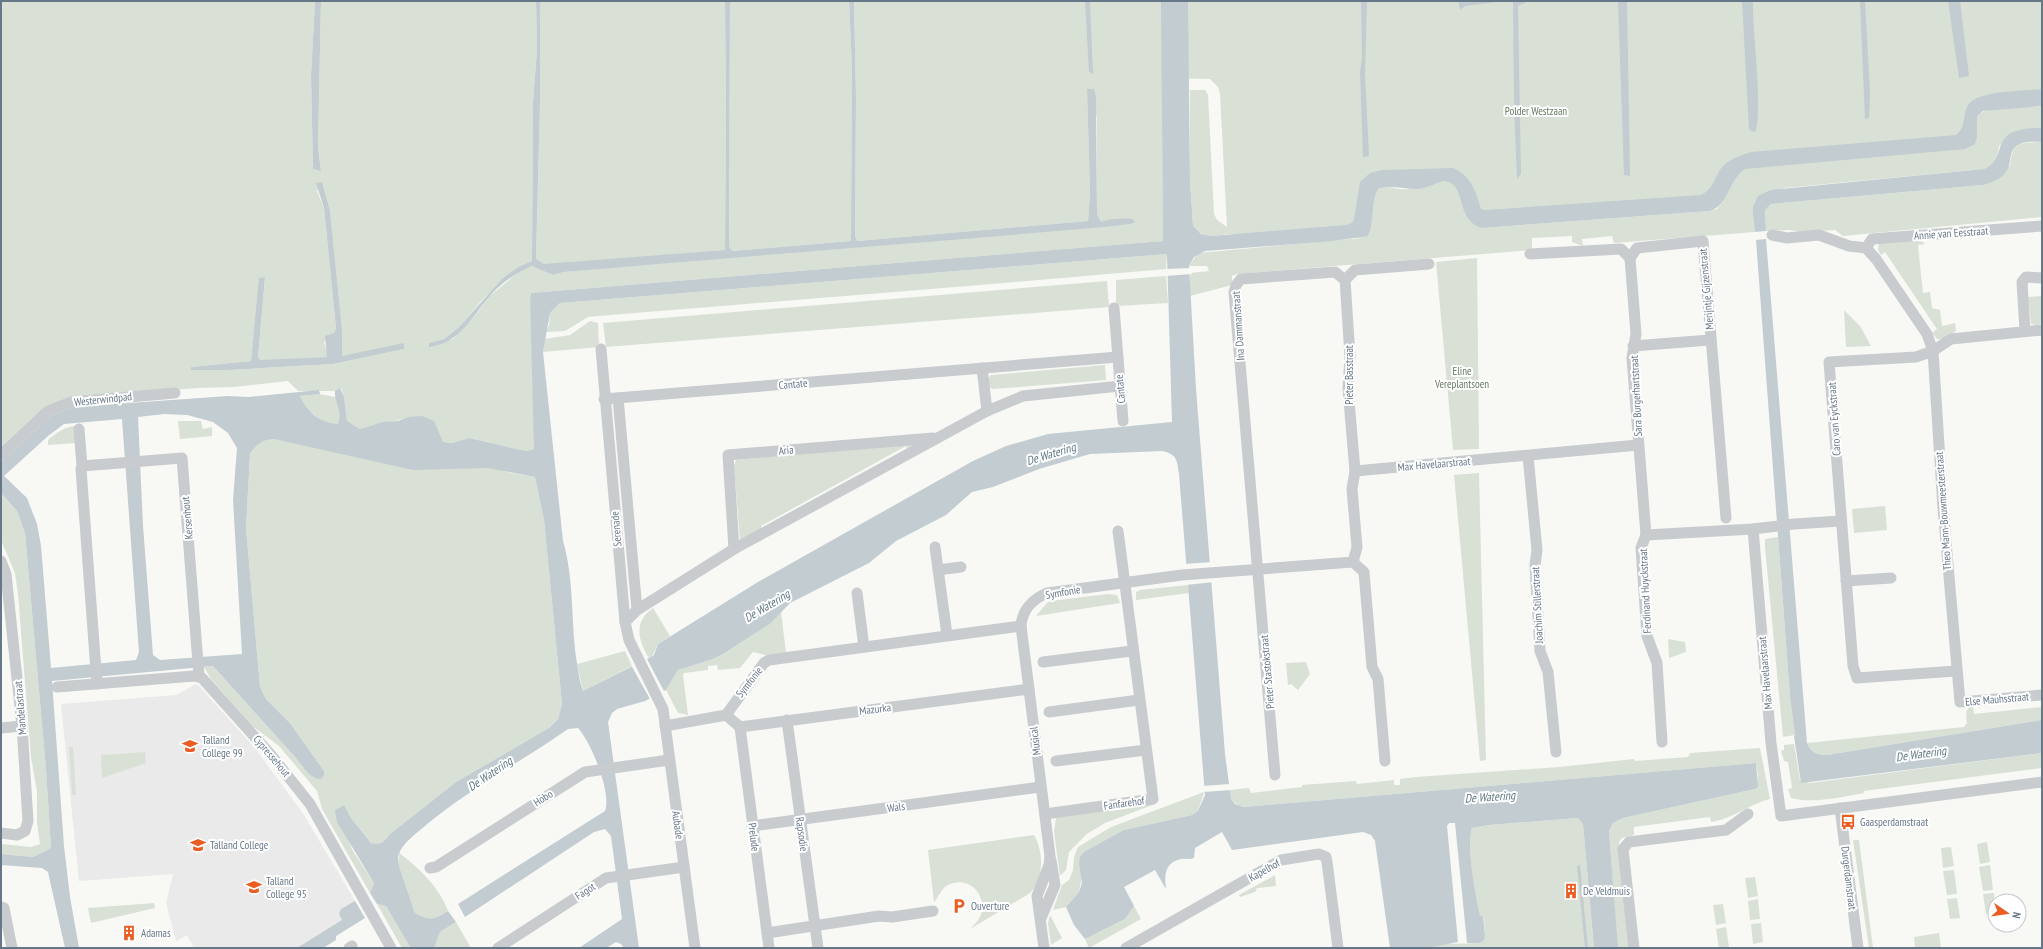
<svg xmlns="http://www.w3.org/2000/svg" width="2043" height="949" font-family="'PT Sans Narrow',sans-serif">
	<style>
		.built { fill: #e9eae9 }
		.green { fill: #d9e1d6; fill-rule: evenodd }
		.water { fill: #c2ccd1; fill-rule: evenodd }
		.pier { fill: #f8f8f5 }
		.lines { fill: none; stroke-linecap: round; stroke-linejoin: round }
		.minor { stroke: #c8cccf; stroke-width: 11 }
		.labels { text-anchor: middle; stroke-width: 4; stroke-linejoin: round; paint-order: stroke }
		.park-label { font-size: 11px; fill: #657a61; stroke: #fff }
		.street-label { font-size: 11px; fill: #678; stroke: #fff }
		.poi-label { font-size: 11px; fill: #678; stroke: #fff; text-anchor: start }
		.water-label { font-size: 12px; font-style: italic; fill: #627883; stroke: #fff }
	</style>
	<rect width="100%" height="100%" fill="#f8f8f5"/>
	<path class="built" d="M196,684l4,3 55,61 49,67 57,96 -64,37h-103l-7,-13 -11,6 -10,-38 7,-29 -94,7 -18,-177 116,-9z"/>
	<g class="green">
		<path d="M1,1h314l-4,74 2,94 8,1 -3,-23 3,-146h215l1,48 -4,54 -1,158 -14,6 -36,33 -23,27 -15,12 -15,4 24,-4 21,-22 17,-22 30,-25 12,-4 20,9 11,-3 156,-15 117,-8 294,-25 3,-2h-33l-4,-8v-97l-10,-28 3,104 -2,28 -231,20 -2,-6 1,-137 -2,-97h1188v100l-55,5 -9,9c13,-10 47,-7 64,-9v22l-24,2 -19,16c-2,12 -3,19 -15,23l-200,19 -31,27 2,17 -141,11 -2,-7 -30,3 1,7 -11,-4v-6l-40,2v12l-295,24 -5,2v9l-42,11v-23l19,-2 -2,-5h-18l9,-13 163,-15 -133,-4c-13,2 -26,5 -35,-8l-3,-45v-91h15l3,5 6,119 3,6 10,7 -7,-133 -2,-7 -8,-8 -48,-1 1,163 -632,52 -1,6 5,150 -9,2 -57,-13 -17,5 -9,-1 -4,-8 -31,-17c-15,6 -32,6 -48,12l-13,-8 -3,-24 -3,-9 -6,3h-37l-10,-10 -54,6 -37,1 -110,9 -86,54zM1443,181c-14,6 -28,9 -43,8 -9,-1 -13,-4 -22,0l-5,13 -2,16 2,-28 11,-5zM322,182l8,28 12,119v28l61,-13 1,5 -71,15 -104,6h-38v-3l60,-6 9,-83h5l-7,79 2,4 67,-4 1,-3 -4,-12 10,-9 2,-5 -12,-120 -7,-17zM1723,201l-6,8 -7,2 -228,17z"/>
		<path d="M540,1h185l1,116 -1,133 -161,14h-20l-8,-4 4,-155z"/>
		<path d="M730,1h119l3,68 -1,172 -118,10 -4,-4z"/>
		<path d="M2042,142v75l-199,19 -8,-6 -35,2 -10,-2 -24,1 -1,-21 6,-6 212,-19 27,-20c3,-24 10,-22 32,-23z"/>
		<path d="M1919,239l6,5 -7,1 5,48 7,-1 2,16 8,2 2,16 13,-3 1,8 -12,9 -7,-1 -5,-6 5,-4 -52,-77 -4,3 -3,-5 1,-7z"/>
		<path d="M1167,254l-1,15 -186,16 -382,31 -10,1 -23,14 -19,1 3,-7 1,-12 10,-10z"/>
		<path d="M1477,258l2,191 -26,1 -17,-188z"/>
		<path d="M1166,276l2,27 -52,3v-26z"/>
		<path d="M1107,281l2,26 -503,40 -3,-24z"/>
		<path d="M2042,296v27l-5,2 -6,-1 -3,-27z"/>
		<path d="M1844,310l16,16 11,20 -25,1z"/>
		<path d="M590,321l8,2 1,24 -56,5 2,-13 25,-4z"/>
		<path d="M1105,365l1,15 -113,9 -5,-2 -1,-7 4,-5z"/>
		<path d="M320,394l15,3 6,17 -2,10h-12l-21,-15h-29l23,-13z"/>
		<path d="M178,421h23l2,8 9,-2v9l-32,3z"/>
		<path d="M75,426l1,17 -28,2v-5c8,-7 16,-13 27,-14z"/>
		<path d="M274,439l217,27 16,6 28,5 9,43 18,184 -4,15 -9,9 -93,54 -66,52c-6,8 -9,11 -19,9l-20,-25 -7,-13 -9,5 18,41 21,32 -4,10 -48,-84 -5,-18 -38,-45 -28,-21 -40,-46 -7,-12 9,-1 83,92 11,13 14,8 3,-3v-5l-34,-48 -24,-24 -6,-12 -14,-159 4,-74c7,-10 12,-14 24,-15z"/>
		<path d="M916,443l-9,6 -1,-3 -145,80v4l-21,11 -6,-75 2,-6z"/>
		<path d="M1479,473l7,287 -6,1 -26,-286z"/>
		<path d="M1,493l16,18 8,22 21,236 5,79 -18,9 -32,-3v-10l30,3 9,-3 -3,-22v-30l-6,-35 -13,-163 -3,-21 -14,-33z"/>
		<path d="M1885,506l2,24 -33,3 -2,-24z"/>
		<path d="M1778,537l12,160 5,38 -12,2 -18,-190v-8z"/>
		<path d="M1188,585l1,8 -53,7v-8l4,-2z"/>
		<path d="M1108,594l9,1 3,8 -84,13 11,-13 4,-2z"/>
		<path d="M653,608l17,28 -12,8 -5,11 -4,3c-11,-18 -16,-36 4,-50z"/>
		<path d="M781,612l5,41 -21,2 -12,-3 -13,16 -22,2 -1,-5 -9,1v4l-24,3 -1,2 5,40 -10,-2 -12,-23 12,-20 35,-11 10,-5 47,-30z"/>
		<path d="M1668,639l17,3 1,10 -17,6z"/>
		<path d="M625,651l7,15 -49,25 -6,-27z"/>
		<path d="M1306,662l4,12 -12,16 -7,-6 -3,1 -2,-22z"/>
		<path d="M1973,706l1,8 68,-7v13l-215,35c-11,-1 -15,-1 -20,-12l157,-16 3,-4c-1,-8 -3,-14 6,-17z"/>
		<path d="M1794,744l6,36 10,3 232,-30v15l-178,23v2c-21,4 -52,11 -73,5l-3,-9 4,-1 -4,-26 -4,-1 -3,-10 3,-1v-5z"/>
		<path d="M69,747h4l3,48h-4z"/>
		<path d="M1760,748l10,51c-21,5 -37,20 -59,23l-1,-5 -76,10v8l-12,3 -3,4v9l12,97h-13l-1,-5 -8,-113 4,-7 10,-5 132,-29 3,-13 -2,-13 -512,44c-9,-3 -15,-6 -14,-17l19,-2 2,5 51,-6v-2l54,-4 1,3 37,-4v5h6v-6l16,-2 143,-10 75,-8 1,2 53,-4 2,-4z"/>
		<path d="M145,752l1,11 -44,15 -1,-23z"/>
		<path d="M1204,792l-6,19 -6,4 -68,15 -42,46 -3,16 -13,15 -13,3 9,-25 7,-5 4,-10 1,-13 4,-10 33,-20z"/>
		<path d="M1155,804l-50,19 -18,11 -18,18 -3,18 -6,6 -6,-44 2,-14 5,-2z"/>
		<path d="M1578,818l5,6 11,124h-166l18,-4 34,-1 5,-8 -1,-16 -1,-3 -3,1c-4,-22 -14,-69 -8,-89l17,-3z"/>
		<path d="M1034,835c10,17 10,44 -4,58l-60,36c5,-5 11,-11 12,-18 3,-20 -16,-35 -34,-26 -7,3 -9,12 -14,17l-6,-52z"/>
		<path d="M1853,840h6l14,108h-4z"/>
		<path d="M1987,842l3,20 -10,2 -3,-20z"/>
		<path d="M1951,847l3,19 -11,2 -2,-20z"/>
		<path d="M399,853c20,15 40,34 49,58 -14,9 -18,10 -33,2l-16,-47z"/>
		<path d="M1990,865l3,25 -10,1 -4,-24z"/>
		<path d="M1954,870l3,24 -10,1 -4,-24z"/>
		<path d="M1275,875l1,11 -19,2 -2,4 -15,5 -1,-2z"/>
		<path d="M1755,877l3,19 -10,2 -3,-20z"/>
		<path d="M1994,893l1,20 -9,1 -3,-20z"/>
		<path d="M1957,898l3,20 -10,1 -3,-20z"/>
		<path d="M1758,899l2,20 -10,1 -2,-19z"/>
		<path d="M154,903l1,5 -64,15 -3,-15z"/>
		<path d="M377,904l9,2 26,42h-10z"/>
		<path d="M1723,904l3,19 -10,2 -3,-20z"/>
		<path d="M1134,906l7,13 -52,29 -4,-9 40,-20z"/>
		<path d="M1050,915l12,23 -11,7 -3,-22z"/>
		<path d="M456,922l15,26h-37l6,-16z"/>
		<path d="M1761,923l2,19 -10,2 -2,-20z"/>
		<path d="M1726,927l3,20 -10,1 -3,-19z"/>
		<path d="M1939,933l2,15h-26l-1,-11z"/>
	</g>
	<g class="water">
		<path d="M315,1h6l-3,146 3,24 -8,-2 -2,-94z"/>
		<path d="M536,1h4v104l-4,154 8,5 181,-14 1,-133 -1,-116h5l-1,246 4,4 118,-10 1,-172 -3,-68h5l2,97 -1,137 2,6 231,-20 2,-28 -3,-104h7l2,8 1,117 4,8c10,-4 22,-4 32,-3l2,3 -4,2 -27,3c-180,16 -360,29 -540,45l-11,3 -21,-9c-15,6 -31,17 -42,30 -19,22 -30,47 -61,51v-4l15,-4 15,-12 43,-48 16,-12 14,-6 1,-158 4,-54z"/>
		<path d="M1085,1h5l3,73 -4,-2z"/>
		<path d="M1161,1h27l2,180 3,45 8,8 10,2 135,-11 6,-2 2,-4 6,-37 10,-9 12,-3 71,-2c17,7 23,23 28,41l4,1 216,-15c14,-6 13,-21 24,-31 8,-6 17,-9 26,-12l205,-17c9,-6 7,-18 11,-28 6,-17 58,-16 75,-18v17l-59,5 -6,5v21l-2,7 -10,5 -220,20c-18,13 -16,36 -35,42l-228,17c-28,-8 -14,-45 -38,-47 -8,2 -17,7 -25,8 -13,1 -29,-5 -41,0 -8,15 -3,31 -10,47l-35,5 -128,10 -11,6 -5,9 7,123 29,365 6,45 4,5 9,3 512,-44 2,24 -3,2 -132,29 -10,5 -4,8 9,117h-24l-11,-124 -5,-6 -89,7 -17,3c-6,20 4,67 8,88h3l2,19 -1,5 -4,3h-13l-12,-120h-6l-2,3 11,116 -30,6h-38l-15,-107 -4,-6 -8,-3 -131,18 -10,-18 -27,16 -1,10c-4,2 -8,0 -13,1 -16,3 -17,16 -15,30l-11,-19 -31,17 10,19 -9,13 -40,20 -11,-14 -8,-18 13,-15 3,-9 -3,-20 1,-6 4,-5 40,-22 68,-15 6,-4 7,-16 -26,-321c-2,-14 -2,-20 -17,-23l-72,3 -51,15 -46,18 -21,5 -26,23 -50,26 -27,22 -79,40 -20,21 -47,30 -10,5 -35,11 -12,20 -21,11 -28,8 -5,4 -4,9 31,226h-15l-3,-4 -5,-2 -10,6h-27l43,-29 -11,-83 -6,-7 -11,3 -129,85 -7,-13 147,-93c7,-18 -14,-69 -27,-83l-10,1c-47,33 -98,59 -142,96 -10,9 -24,18 -28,31l1,10 16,47c15,8 19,7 33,-2l8,11 -16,10 -6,16h-23l-25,-42 -9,-2 -7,-11 4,-10 -37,-61 -2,-12 9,-5 7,13 20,25c10,2 13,-1 19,-9l66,-52 93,-54 9,-9 4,-15 -18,-184 -9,-43 -47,-9 -75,2 -139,-31c-12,1 -17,5 -24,15l-4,74 14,159 6,12 24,24 34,48v5l-3,3c-11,0 -18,-13 -25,-21l-83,-92 -161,15 12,165 6,51 9,51h-14l-17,-76 -6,-4 -41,-3v-11l32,3 18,-9 -5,-79 -21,-236 -8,-22 -16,-18v-31l50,-46 22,-9 155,-11 20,1 71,-7 1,4 -20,2c7,16 20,27 38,28 5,-16 -4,-19 -3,-33l5,-3 4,9 3,24 13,8 23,-7 15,-1 10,-4 15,-1 11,5 9,21 9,1 17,-5 57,13 8,-2 -4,-150 1,-6 632,-52zM1167,254l5,168 -124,12 -42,12 -33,15 -215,121 -100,62 -4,11 -5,3 -66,33c-4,-11 -5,-22 -7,-34 -5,-38 -2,-79 -13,-116l-20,-189 7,-39 10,-10zM164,414l23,1 26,7 15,11 9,15 -4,52 9,154 -82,6 -7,-5 -10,-129 -5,-109zM122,419l17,233 -3,8 -85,8 -10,-122 -4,-22 -10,-26 -23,-22 44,-40 16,-12z"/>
		<path d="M1361,1h6l-2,72 4,83 -6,1 -3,-85 2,-14z"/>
		<path d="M1458,1h47l-40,5 -5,4z"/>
		<path d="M1513,1h16l-11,5 3,168 -4,5 -3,-73z"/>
		<path d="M1618,1h9l3,175 -6,-1z"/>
		<path d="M1742,1h11c-1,27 11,114 2,131l-6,-2z"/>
		<path d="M1860,1h5l5,90 -1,27 -4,1z"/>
		<path d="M1948,1h12l9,75 -10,2z"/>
		<path d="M2042,128v14c-7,0 -16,-1 -22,2 -19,9 3,31 -37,41l-212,19 -6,6 1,21 -11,1 -2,-17v-8l5,-11 13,-6 213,-21c22,-8 8,-34 36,-39 7,-2 15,-2 22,-2z"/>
		<path d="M322,182l8,28 12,119v27l62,-13v6l-71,15 -104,6h-38v-3l60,-6 8,-83 6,-1 -7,80 2,3 67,-3 -2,-21 9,-3 2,-5 -12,-120 -8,-25z"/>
		<path d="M1766,239l41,504c5,11 9,11 20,12l215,-35v33l-241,30 -7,-47 1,-1 -5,-38 -34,-457z"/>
		<path d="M1580,865l8,83h-3l-8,-82z"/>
		<path d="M355,901l10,17 -29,18v4l-13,8h-26l45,-28 -3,-6 2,-5z"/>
	</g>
	<g class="pier">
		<path d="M1192,268v6l-27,2v-7z"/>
		<path d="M1212,562l2,20 -28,3 -2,-21z"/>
		<path d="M646,657l19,36 -14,8 -20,-36z"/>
		<path d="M1230,784l2,6 -29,2 -1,-6z"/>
	</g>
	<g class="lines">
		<g class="minor">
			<path d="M2042,226l-170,13 -6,9 10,11 51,75 6,17 10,157 17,194 82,-7"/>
			<path d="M1772,235l15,3 32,-3 30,11 17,2"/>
			<path d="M1530,254l91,-5 9,9 7,-10 66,-7 23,277"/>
			<path d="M1630,258l6,76 -4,24 14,177 -5,13 6,88 10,27 5,79"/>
			<path d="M1345,280l5,76 -2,33 7,82"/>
			<path d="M1345,280l10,-10 74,-6"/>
			<path d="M1114,308l9,113"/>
			<path d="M2025,331l-3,-49 4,-5 16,1"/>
			<path d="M1633,346l77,-6"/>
			<path d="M601,349l24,273 4,18 34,69 32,239"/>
			<path d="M982,368l5,43"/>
			<path d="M618,398l19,212"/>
			<path d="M604,399l514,-42"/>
			<path d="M79,429l3,37"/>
			<path d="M1,455l47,-44 23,-9 104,-9"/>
			<path d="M1528,456l9,94 -2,15 5,86 8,21 8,80"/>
			<path d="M1753,529l18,214 10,73 261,-34"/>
			<path d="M1646,535l107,-6 41,-5 47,-3"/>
			<path d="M935,547l12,88"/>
			<path d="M734,549l-6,-94 205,-17"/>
			<path d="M1,561l5,13 16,152 6,95 -3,10 -8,4 -16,-2"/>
			<path d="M1353,562l11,10 8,95 6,12 7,82"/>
			<path d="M938,570l23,-3"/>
			<path d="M1846,581l45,-3"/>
			<path d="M857,593l7,54"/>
			<path d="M625,622l12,-12 97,-61 253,-138 36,-15 97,-10"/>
			<path d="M1021,626l29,230 -1,9 -12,31 7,52"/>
			<path d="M1043,662l89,-11"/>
			<path d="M1956,671l-99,7 -4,-12 -24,-304 87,-5 17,-6 18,-12 91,-9"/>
			<path d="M97,684l-16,-215 1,-3 100,-8 17,218"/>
			<path d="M57,687l137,-11 8,2 69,77 39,49 81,144"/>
			<path d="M1049,712l90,-12"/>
			<path d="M726,715l14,12 289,-38"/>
			<path d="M787,720l31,228"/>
			<path d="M665,726l61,-11 38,-52 5,-3 252,-34c1,-16 12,-27 26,-33l135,-18 171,-13 4,-15 -5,-58 3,-18 283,-26"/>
			<path d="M740,727l29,221"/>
			<path d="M1,728l21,-2"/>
			<path d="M1056,761l90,-11"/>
			<path d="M1275,775l-41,-483 2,-7 5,-6 94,-7 10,8"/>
			<path d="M1840,808l18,140"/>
			<path d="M1045,814l108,-15 -35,-268"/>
			<path d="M752,826l288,-39"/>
			<path d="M430,868l6,-1 149,-95 84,-12"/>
			<path d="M1,907l3,1 8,40"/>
			<path d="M1041,918l14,-33 -4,-25"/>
			<path d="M767,933l112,-17 13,1 41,-6"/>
			<path d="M349,948l3,-2v2"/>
			<path d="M498,948l108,-70 78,-11"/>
			<path d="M1126,948l155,-88 38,-6 7,3 1,5 11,86"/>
			<path d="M1634,948l-11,-99 6,-7 97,-12 22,-16"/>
		</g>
	</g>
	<defs>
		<symbol id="school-bare" viewBox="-9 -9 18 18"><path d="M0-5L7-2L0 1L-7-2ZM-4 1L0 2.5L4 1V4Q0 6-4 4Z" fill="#eb5e23" stroke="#fff" stroke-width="2.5" paint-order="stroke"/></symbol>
		<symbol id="bus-bare" viewBox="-9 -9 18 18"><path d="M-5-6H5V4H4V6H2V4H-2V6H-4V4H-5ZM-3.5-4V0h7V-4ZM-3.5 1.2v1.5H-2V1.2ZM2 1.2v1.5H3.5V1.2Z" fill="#eb5e23" stroke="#fff" stroke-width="2.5" paint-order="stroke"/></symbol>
		<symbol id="building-bare" viewBox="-9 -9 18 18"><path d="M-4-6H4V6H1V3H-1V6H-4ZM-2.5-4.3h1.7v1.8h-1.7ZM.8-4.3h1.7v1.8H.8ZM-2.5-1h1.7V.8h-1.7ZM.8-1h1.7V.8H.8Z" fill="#eb5e23" stroke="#fff" stroke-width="2.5" paint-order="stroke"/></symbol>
		<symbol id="parking-bare" viewBox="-9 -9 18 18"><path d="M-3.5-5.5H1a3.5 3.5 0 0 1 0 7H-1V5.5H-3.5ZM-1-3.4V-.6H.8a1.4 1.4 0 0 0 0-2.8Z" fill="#eb5e23" stroke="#fff" stroke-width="2.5" paint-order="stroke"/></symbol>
	</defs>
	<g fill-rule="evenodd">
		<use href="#school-bare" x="179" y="735" width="22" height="22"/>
		<use href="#bus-bare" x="1837" y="811" width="22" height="22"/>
		<use href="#school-bare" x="187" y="834" width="22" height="22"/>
		<use href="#school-bare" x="243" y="876" width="22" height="22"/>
		<use href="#building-bare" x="1560" y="880" width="22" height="22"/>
		<use href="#parking-bare" x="948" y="895" width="22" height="22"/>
		<use href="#building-bare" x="118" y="922" width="22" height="22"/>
	</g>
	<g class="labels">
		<g class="park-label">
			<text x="1536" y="115">Polder Westzaan</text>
			<text x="1462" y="375">Eline<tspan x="1462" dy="13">Vereplantsoen</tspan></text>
		</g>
		<g class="street-label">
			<text transform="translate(1951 233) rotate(-4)" y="4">Annie van Eesstraat</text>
			<text transform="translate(1706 289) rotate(-95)" y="4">Merijntje Gijzenstraat</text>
			<text transform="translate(1238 326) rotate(-94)" y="4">Ina Dammanstraat</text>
			<text transform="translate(1349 375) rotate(-90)" y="4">Pieter Basstraat</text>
			<text transform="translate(793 384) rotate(-5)" y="4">Cantate</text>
			<text transform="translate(1120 389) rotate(-95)" y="4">Cantate</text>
			<text transform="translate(1636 396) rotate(-93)" y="4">Sara Burgerhartstraat</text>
			<text transform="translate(103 399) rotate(-6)" y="4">Westerwindpad</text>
			<text transform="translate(1834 419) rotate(-94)" y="4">Caro van Eyckstraat</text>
			<text transform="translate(786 450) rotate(-5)" y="4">Aria</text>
			<text transform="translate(1434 464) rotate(-5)" y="4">Max Havelaarstraat</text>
			<text transform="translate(1943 511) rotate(-94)" y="4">Theo Mann-Bouwmeesterstraat</text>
			<text transform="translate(187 518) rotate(-95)" y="4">Kersenhout</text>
			<text transform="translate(616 529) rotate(-95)" y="4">Serenade</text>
			<text transform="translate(1645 591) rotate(-93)" y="4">Ferdinand Huyckstraat</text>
			<text transform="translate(1063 592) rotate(-10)" y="4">Symfonie</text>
			<text transform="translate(1537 605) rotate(-93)" y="4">Joachim Stillerstraat</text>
			<text transform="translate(1267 672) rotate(-95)" y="4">Pieter Stastokstraat</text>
			<text transform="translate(1765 673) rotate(-95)" y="4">Max Havelaarstraat</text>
			<text transform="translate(749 682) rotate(-52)" y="4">Symfonie</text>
			<text transform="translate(1997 699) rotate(-5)" y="4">Else Mauhsstraat</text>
			<text transform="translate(20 708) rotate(-95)" y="4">Mandelastraat</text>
			<text transform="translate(875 709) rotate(-7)" y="4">Mazurka</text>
			<text transform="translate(1035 741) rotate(-97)" y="4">Musical</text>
			<text transform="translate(272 756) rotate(50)" y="4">Cypressehout</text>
			<text transform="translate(543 798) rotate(-32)" y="4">Hobo</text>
			<text transform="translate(1124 803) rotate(-8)" y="4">Fanfarehof</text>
			<text transform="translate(896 807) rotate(-8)" y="4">Wals</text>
			<text transform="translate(678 825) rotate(82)" y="4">Aubade</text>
			<text transform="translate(802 834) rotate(82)" y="4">Rapsodie</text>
			<text transform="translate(754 837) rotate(83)" y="4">Prelude</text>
			<text transform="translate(1264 870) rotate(-29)" y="4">Kapelhof</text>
			<text transform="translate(1849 878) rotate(83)" y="4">Durgerdamstraat</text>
			<text transform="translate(585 891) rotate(-33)" y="4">Fagot</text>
		</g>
		<g class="poi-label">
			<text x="202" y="744">Talland<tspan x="202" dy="13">College 99</tspan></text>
			<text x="1860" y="826">Gaasperdamstraat</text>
			<text x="210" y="849">Talland College</text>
			<text x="266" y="885">Talland<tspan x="266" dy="13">College 95</tspan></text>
			<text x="1583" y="895">De Veldmuis</text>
			<text x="971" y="910">Ouverture</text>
			<text x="141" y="937">Adamas</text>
		</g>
		<g class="water-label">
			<text transform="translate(1051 454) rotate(-17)" y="4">De Watering</text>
			<text transform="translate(767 606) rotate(-31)" y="4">De Watering</text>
			<text transform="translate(1921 754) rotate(-8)" y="4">De Watering</text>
			<text transform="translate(490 774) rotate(-34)" y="4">De Watering</text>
			<text transform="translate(1490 797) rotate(-4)" y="4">De Watering</text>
		</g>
	</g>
	<rect width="2043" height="949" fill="none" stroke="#667788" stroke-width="4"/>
	<g transform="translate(2007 913) rotate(103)"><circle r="19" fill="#ffffff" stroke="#c2c9cf"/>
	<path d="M0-3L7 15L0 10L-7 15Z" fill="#eb5e23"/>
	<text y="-6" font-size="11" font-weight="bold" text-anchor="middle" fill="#667788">N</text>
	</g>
</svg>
